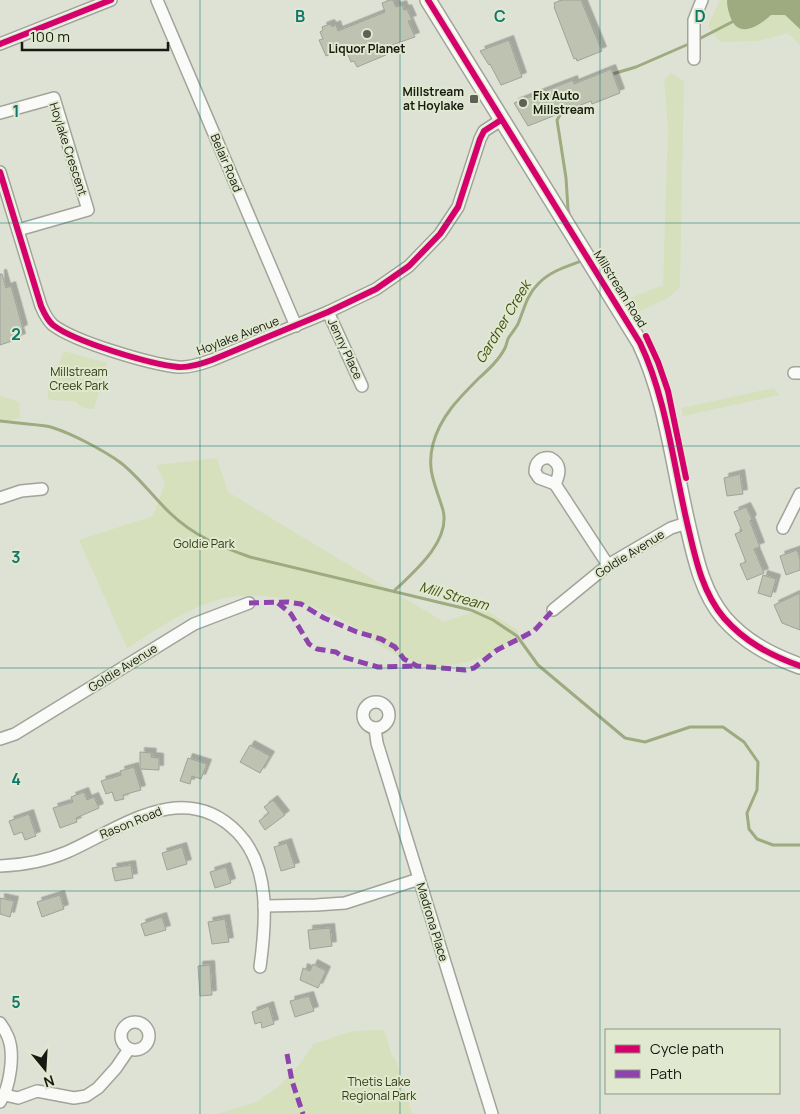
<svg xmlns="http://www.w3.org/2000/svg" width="800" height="1114" font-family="Manrope,sans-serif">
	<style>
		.green { fill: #d6e0bd }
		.water { fill: #9eaa7f }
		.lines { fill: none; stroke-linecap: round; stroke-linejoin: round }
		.stream { stroke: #9eaa7f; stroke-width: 3 }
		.building { fill: #bdc2b1; stroke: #9fa298; filter: url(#shadow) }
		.minor-casing { stroke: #a0a499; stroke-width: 14 }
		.major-casing { stroke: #a0a499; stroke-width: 18 }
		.minor { stroke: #fafbf9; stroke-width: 11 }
		.major { stroke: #fafbf9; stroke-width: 15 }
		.quiet { stroke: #8e44ad; stroke-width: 5; stroke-dasharray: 10 5; stroke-linecap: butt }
		.cycleway-casing { stroke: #e0e8cf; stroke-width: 9 }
		.cycleway { stroke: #d6006c; stroke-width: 6 }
		.grid { fill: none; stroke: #0f766e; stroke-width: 1; stroke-opacity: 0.55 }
		.poi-dot { fill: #5d6056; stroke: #e0e8cf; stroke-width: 2 }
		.labels { text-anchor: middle; stroke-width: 4; stroke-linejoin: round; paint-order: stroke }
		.poi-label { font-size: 12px; font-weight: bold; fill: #171a11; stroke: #e0e8cf }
		.street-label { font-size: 12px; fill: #171a11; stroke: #e0e8cf }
		.park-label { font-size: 12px; fill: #323b10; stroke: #e0e8cf }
		.water-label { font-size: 14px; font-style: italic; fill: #43500f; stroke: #e0e8cf }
		.grid-label { font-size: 16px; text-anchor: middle; font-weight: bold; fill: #0f766e; stroke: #e0e8cf; stroke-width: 4; stroke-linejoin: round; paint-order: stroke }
	</style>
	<defs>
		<filter id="shadow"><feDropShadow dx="4.5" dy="-4.5" stdDeviation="0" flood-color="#0004"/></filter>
	</defs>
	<rect width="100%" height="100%" fill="#dee2d5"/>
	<g class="green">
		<path d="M720,0h80v46l-12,-13 -29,8 -39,1 -11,-14v-5z"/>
		<path d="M671,73l13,8 -4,206 -12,11 -29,14 -9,-14 33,-13 5,-158 -4,-47z"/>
		<path d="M64,351l43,12 -13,46c-7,1 -14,-2 -18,-7 -10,-2 -16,0 -28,-3v-8z"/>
		<path d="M773,388l7,7 -97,21 -2,-8z"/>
		<path d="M2,396l17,6 1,16 -20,4v-25z"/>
		<path d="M217,458l11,34 216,130 39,-14 37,24c-35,34 -85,44 -129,20 -17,-9 -32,-24 -50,-33 -30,-16 -68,-26 -102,-23 -42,4 -77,31 -112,52l-48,-108 74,-24 12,-33 -9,-18z"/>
		<path d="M384,1030l9,28 2,-1 17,57h-195l39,-12 22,-15 22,-23 13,-20 39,-13z"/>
	</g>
	<path class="water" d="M727,0h73v29l-15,-14h-14c-12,11 -33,25 -41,1 -2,-6 -3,-10 -3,-16z"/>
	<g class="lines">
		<g class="stream">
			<path d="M697,40l35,-18"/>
			<path d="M609,75l27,-8 55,-24"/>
			<path d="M563,110l-6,10 9,58 2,31 2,9"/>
			<path d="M0,421c15,2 31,3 46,5 20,4 59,25 75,37 18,14 32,34 49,50 24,23 49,33 80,44l221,53 22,10 24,16 21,29 87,73 20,4 45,-15h33l21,15 14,20 -1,28 -10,23 2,16 8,10 16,6h27"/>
			<path d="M394,591c20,-19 57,-50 49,-81 -7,-24 -17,-40 -10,-66 7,-27 26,-46 45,-65 10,-9 21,-19 27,-31 2,-4 2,-8 4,-11 3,-4 6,-8 9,-13 6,-14 8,-28 20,-40 12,-13 30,-18 46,-24"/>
		</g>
	</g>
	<g class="building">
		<path d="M390,0h3l3,7 6,-2 2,5 3,-1 5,11 -4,1 7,16 -32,11 3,7 -29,12 -3,-6 -3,1 -6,-14 -19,8 -7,-16 4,-1 -3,-7 3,-2 -1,-3 8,-3 2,3 4,-2 2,6 47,-19 -3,-9z"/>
		<path d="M562,0h19l21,51 -25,10 -1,-3 -2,1 -20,-52 1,-1 -1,-3z"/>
		<path d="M509,40l13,37 -21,8 -11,-21 -1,1 -9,-14z"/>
		<path d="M611,69l9,24 -28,11 -1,-3 -63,25 -14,-23 59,-23 1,4z"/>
		<path d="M0,274h2l4,14 5,-2 12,43 -4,2 2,7 -21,7z"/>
		<path d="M740,474l3,20 -16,2 -3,-18z"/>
		<path d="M746,507l6,12 -2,2 10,26 -6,2 10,24 -17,7 -7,-16 6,-2 -11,-28 7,-3 -8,-19z"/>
		<path d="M797,550l3,9v11l-14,5 -6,-19z"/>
		<path d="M763,575l13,4 -5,18 -13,-4z"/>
		<path d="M800,593v37l-18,-7 -8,-18z"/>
		<path d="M250,745l20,11 -10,17 -20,-11z"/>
		<path d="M140,752l12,1 -1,4 8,1v12l-19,-1z"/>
		<path d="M188,758l19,6 -6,15 -9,-3 -2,8 -10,-3z"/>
		<path d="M134,767l7,23 -18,5 1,4 -9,2 -3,-9 -6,2 -5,-13 20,-6 -1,-4z"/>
		<path d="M84,792l3,8 7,-3 5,11 -23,10 1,4 -17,6 -7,-20 20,-6 -2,-5z"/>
		<path d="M273,800l12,15 -20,15 -6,-9 10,-8 -5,-6z"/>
		<path d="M29,814l7,22 -11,4 -3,-8 -8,3 -5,-14z"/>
		<path d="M287,843l8,24 -14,4 -7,-24z"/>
		<path d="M182,847l5,17 -20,6 -5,-17z"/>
		<path d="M131,865l2,13 -18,3 -3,-13z"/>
		<path d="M226,867l5,16 -16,5 -5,-16z"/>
		<path d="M60,895l4,14 -22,8 -5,-15z"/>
		<path d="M0,898l14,3 -4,16 -10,-3z"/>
		<path d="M162,917l4,13 -21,6 -4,-12z"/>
		<path d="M225,919l4,23 -17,2 -4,-22z"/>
		<path d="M330,928l2,18 -22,3 -2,-19z"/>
		<path d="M313,964l13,7 -8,17 -18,-8 3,-12 7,3z"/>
		<path d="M210,965l2,30 -12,1 -2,-30z"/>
		<path d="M309,996l5,15 -19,6 -5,-16z"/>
		<path d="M269,1006l5,18 -12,4 -1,-6 -6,2 -3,-12z"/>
	</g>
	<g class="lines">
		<defs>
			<g id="minor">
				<path d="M157,0l139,326"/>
				<path d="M0,44l111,-44"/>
				<path d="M694,59v-39l8,-20"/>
				<path d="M0,113l54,-15 34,112 -70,20"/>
				<path d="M0,172l41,134c3,7 6,14 12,19 22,17 97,39 125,42 11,1 23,-3 34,-7l116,-48 48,-23 33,-23 31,-32 18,-27 22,-68 4,-8 17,-11"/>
				<path d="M328,312l34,74"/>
				<path d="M794,373h6"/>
				<path d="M550,458c12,6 10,16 5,26l-16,-6 -4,-6c0,-10 6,-15 15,-14z"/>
				<path d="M555,484l53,81"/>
				<path d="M0,498l21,-7 21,-2"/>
				<path d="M783,528l17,-34"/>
				<path d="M553,610l55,-45 63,-37 16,-5"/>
				<circle cx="376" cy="715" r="13"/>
				<path d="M375,728l2,15 115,371"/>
				<path d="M0,739l15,-5 179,-110 55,-21"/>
				<path d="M0,866c23,-1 46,-5 67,-14 54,-24 117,-75 171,-19 33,35 28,90 22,134"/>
				<path d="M264,906l52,-1 29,-2 74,-24"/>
				<circle cx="135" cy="1036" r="14"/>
				<path d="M0,1023c3,4 6,9 8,14 7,17 2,50 -8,65"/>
				<path d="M5,1095l13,3 19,-7 37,7 12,-2 12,-8 18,-20 13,-19"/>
			</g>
			<path id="major" d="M428,0l212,343c27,56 34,127 49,188 7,30 14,62 35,87 21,24 46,37 76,48"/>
		</defs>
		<use href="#minor" class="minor-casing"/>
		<use href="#major" class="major-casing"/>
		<use href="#minor" class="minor"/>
		<use href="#major" class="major"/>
		<g class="quiet">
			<path d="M249,603l39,-1 13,2 23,14 33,14 24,7 14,8 9,12 13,7 48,4 9,-2 23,-18 37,-19 19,-21"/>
			<path d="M278,603l13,11 18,30 8,5 19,3 7,5 35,10 39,-1"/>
			<path d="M287,1054l5,27 11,33"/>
		</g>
		<defs>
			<g id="cycleway">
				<path d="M428,0l212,343c27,56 34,127 49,188 7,30 14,62 35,87 21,24 46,37 76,48"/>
				<path d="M0,44l111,-44"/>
				<path d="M0,172l41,134c3,7 6,14 12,19 22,17 97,39 125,42 11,1 23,-3 34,-7l116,-48 48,-23 33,-23 31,-32 18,-27 22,-68 4,-8 17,-11"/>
				<path d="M646,336l12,26 10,29 18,87"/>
			</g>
		</defs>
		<use href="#cycleway" class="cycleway-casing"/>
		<use href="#cycleway" class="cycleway"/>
	</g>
	<path class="grid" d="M200,0v1114M400,0v1114M600,0v1114M0,223h800M0,446h800M0,668h800M0,891h800"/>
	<g class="poi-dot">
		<circle cx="367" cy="34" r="5"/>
		<rect x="469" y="94" width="10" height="10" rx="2.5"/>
		<circle cx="523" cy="103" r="5"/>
	</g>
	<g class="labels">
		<g class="poi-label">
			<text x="367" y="53">Liquor Planet</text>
			<text x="464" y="96" text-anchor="end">Millstream<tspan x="464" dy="14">at Hoylake</tspan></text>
			<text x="533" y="100" text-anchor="start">Fix Auto<tspan x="533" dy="14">Millstream</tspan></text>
		</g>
		<g class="street-label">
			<text transform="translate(68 149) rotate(72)" y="4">Hoylake Crescent</text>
			<text transform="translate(226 163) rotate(67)" y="4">Belair Road</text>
			<text transform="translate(620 289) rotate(58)" y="4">Millstream Road</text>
			<text transform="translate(238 336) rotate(-21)" y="4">Hoylake Avenue</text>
			<text transform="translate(345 349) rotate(65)" y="4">Jenny Place</text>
			<text transform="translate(630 554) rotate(-32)" y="4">Goldie Avenue</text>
			<text transform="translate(123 668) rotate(-32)" y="4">Goldie Avenue</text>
			<text transform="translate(131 823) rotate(-22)" y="4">Rason Road</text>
			<text transform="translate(432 922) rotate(73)" y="4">Madrona Place</text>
		</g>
		<g class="park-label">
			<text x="79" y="376">Millstream<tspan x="79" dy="14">Creek Park</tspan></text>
			<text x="204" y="548">Goldie Park</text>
			<text x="379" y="1086">Thetis Lake<tspan x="379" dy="14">Regional Park</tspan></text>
		</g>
		<g class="water-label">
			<text transform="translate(503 322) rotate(-59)" y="5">Gardner Creek</text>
			<text transform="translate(454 596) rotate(16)" y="5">Mill Stream</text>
		</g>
	</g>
	<g class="grid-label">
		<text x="300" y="22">B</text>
		<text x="500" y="22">C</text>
		<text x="700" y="22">D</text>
		<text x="16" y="117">1</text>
		<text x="16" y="340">2</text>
		<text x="16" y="563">3</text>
		<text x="16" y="785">4</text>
		<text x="16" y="1008">5</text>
	</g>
	<rect x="605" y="1029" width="175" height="65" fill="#e0e8cf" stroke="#909683"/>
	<rect x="615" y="1045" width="25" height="8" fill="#d6006c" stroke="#909683"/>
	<text x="650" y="1054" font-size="15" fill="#171a11">Cycle path</text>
	<rect x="615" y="1070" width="25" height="8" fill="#8e44ad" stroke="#909683"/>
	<text x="650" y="1079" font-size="15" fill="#171a11">Path</text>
	<g transform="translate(45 1069) rotate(162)" stroke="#e0e8cf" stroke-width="4" paint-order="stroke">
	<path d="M0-4L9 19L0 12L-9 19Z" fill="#171a11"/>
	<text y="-8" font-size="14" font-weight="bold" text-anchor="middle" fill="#171a11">N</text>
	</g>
	<path d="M22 42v8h146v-8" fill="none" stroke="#171a11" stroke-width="2.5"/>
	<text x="30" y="42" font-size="15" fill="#171a11" stroke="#e0e8cf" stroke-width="4" paint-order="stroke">100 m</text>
</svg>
